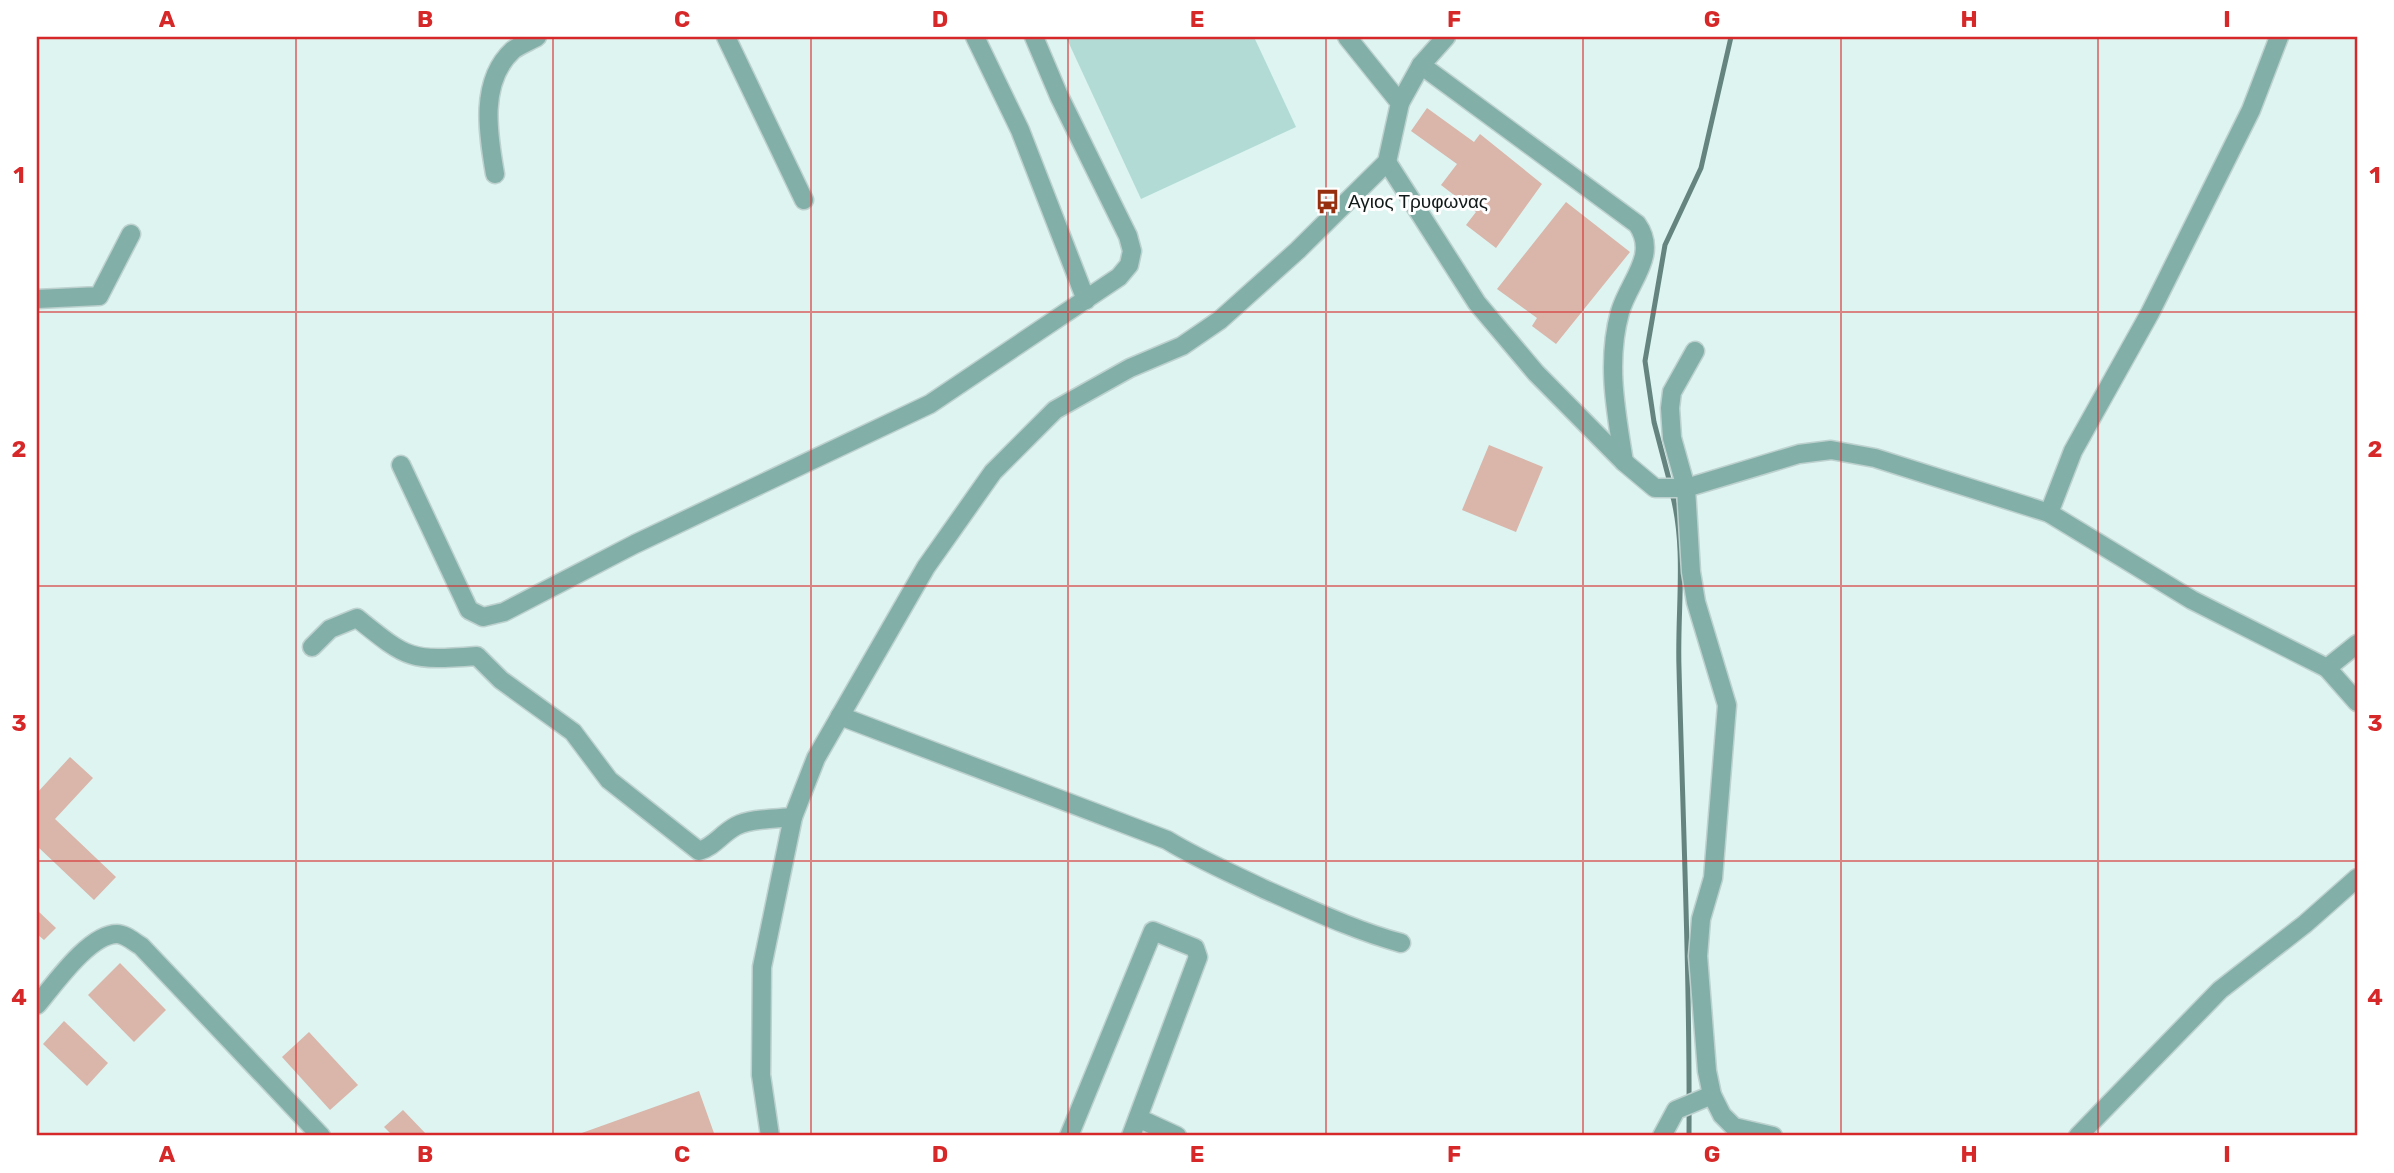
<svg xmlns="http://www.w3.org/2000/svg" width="2394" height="1173" font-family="Rubik,sans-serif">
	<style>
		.green { fill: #b3dbd6 }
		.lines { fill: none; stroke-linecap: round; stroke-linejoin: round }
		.stream { stroke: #658480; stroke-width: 5 }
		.building { fill: #d9b5aa }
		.minor-casing { stroke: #bdd1ce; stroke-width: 21 }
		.minor { stroke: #83afa9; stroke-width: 18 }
		.grid { fill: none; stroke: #d62828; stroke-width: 2; stroke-opacity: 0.55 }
		.labels { text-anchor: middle; stroke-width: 6; stroke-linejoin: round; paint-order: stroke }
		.poi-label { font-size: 19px; fill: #121a19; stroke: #fff; text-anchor: start }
		.neatline { fill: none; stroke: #d62828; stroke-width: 2.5 }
		.grid-label { font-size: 23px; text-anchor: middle; font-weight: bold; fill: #d62828 }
	</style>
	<rect width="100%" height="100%" fill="#ddf4f1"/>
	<path class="green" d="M1066,37h188l42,90 -155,72z"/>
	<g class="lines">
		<g class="stream">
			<path d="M1670,483l-16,-61 -9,-61 20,-116 36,-77 30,-131"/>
			<path d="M1672,493c15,57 5,116 7,175 4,156 11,312 10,468"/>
		</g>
	</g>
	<g class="building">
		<path d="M1427,108l47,34 6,-8 62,50 -46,64 -30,-23 10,-13 -35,-27 16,-21 -46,-33z"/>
		<path d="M1566,202l64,50 -74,92 -24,-18 5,-8 -40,-29z"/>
		<path d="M1489,445l54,22 -27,65 -54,-22z"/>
		<path d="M70,757l23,21 -38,41 61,58 -22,23 -57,-54v-53z"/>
		<path d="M37,910l19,18 -12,12 -7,-6z"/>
		<path d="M120,963l46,47 -32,32 -46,-47z"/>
		<path d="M64,1021l44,42 -21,23 -44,-42z"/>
		<path d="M309,1032l49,53 -28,25 -48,-53z"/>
		<path d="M699,1091l16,45h-136v-2z"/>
		<path d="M403,1110l25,26h-35l-9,-9z"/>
	</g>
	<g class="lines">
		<defs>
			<g id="minor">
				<path d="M726,37l78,163"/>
				<path d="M975,37l45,93 66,170"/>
				<path d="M1421,65l216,159c22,31 -8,57 -17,88 -14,50 -4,100 4,150"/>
				<path d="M1400,103l21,-38 25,-28"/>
				<path d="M1387,162l90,141 59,70 88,89 31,26h31l113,-34 32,-4 44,8 174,55 143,87 135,68 30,-24"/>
				<path d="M495,174c-7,-40 -16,-93 18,-124 7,-5 17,-9 24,-13"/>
				<path d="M37,299l62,-3 32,-62"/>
				<path d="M1695,351l-23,41 -2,16 2,30 14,50 5,84 5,30 31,103 -14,173 -12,41 -3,37 9,115 5,24 10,20 12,12 39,9"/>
				<path d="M401,465l68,145 14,7 21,-5 131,-68 295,-140 189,-127 10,-12 3,-14 -4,-15 -69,-140 -25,-59"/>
				<path d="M2049,513l24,-62 77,-138 101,-203 28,-73"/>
				<path d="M312,647l18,-18 27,-11c52,42 53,43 120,38l24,24 72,52 36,48 90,71c16,-5 22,-17 37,-25 15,-8 40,-7 57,-9"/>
				<path d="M2327,668l30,34"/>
				<path d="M840,716l327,124c31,19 64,33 97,49 46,20 89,41 137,54"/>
				<path d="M37,1005c17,-20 52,-71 80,-71 8,0 17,8 24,12l180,190"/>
				<path d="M1138,1118l39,18"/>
				<path d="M770,1136l-9,-61 1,-108 31,-150 23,-59 110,-191 67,-95 62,-62 75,-42 52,-22 38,-26 78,-70 89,-88 13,-59 -53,-66"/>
				<path d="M1069,1136l84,-205 42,17 3,9 -67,179"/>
				<path d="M1662,1136l14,-26 36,-15"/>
				<path d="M2078,1136l142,-146 85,-66 52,-46"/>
			</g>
		</defs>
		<use href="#minor" class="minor-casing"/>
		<use href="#minor" class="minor"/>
	</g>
	<path class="grid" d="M296,37v1099M553,37v1099M811,37v1099M1068,37v1099M1326,37v1099M1583,37v1099M1841,37v1099M2098,37v1099M37,312h2320M37,586h2320M37,861h2320"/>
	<defs>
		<symbol id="bus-bare" viewBox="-9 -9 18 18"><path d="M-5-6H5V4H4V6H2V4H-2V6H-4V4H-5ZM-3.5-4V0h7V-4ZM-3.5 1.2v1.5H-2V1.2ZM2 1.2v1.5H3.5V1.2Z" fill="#962f0d" stroke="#fff" stroke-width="2.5" paint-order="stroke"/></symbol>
	</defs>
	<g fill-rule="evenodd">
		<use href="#bus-bare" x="1310" y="184" width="35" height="35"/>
	</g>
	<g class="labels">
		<g class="poi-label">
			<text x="1348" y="208">Αγιος Τρυφωνας</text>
		</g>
	</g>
	<rect width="2394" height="1173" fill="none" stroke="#ffffff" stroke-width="77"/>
	<rect x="38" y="38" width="2318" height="1096" class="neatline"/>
	<g class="grid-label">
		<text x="167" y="27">A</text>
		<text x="425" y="27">B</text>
		<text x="682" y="27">C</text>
		<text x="940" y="27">D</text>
		<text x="1197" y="27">E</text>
		<text x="1454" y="27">F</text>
		<text x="1712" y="27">G</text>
		<text x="1969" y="27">H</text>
		<text x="2227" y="27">I</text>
		<text x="19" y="183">1</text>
		<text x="2375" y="183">1</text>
		<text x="19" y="457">2</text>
		<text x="2375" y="457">2</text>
		<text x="19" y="731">3</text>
		<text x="2375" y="731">3</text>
		<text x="19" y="1005">4</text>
		<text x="2375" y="1005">4</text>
		<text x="167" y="1162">A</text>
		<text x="425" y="1162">B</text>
		<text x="682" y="1162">C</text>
		<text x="940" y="1162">D</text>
		<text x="1197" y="1162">E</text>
		<text x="1454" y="1162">F</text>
		<text x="1712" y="1162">G</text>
		<text x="1969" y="1162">H</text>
		<text x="2227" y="1162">I</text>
	</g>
</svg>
